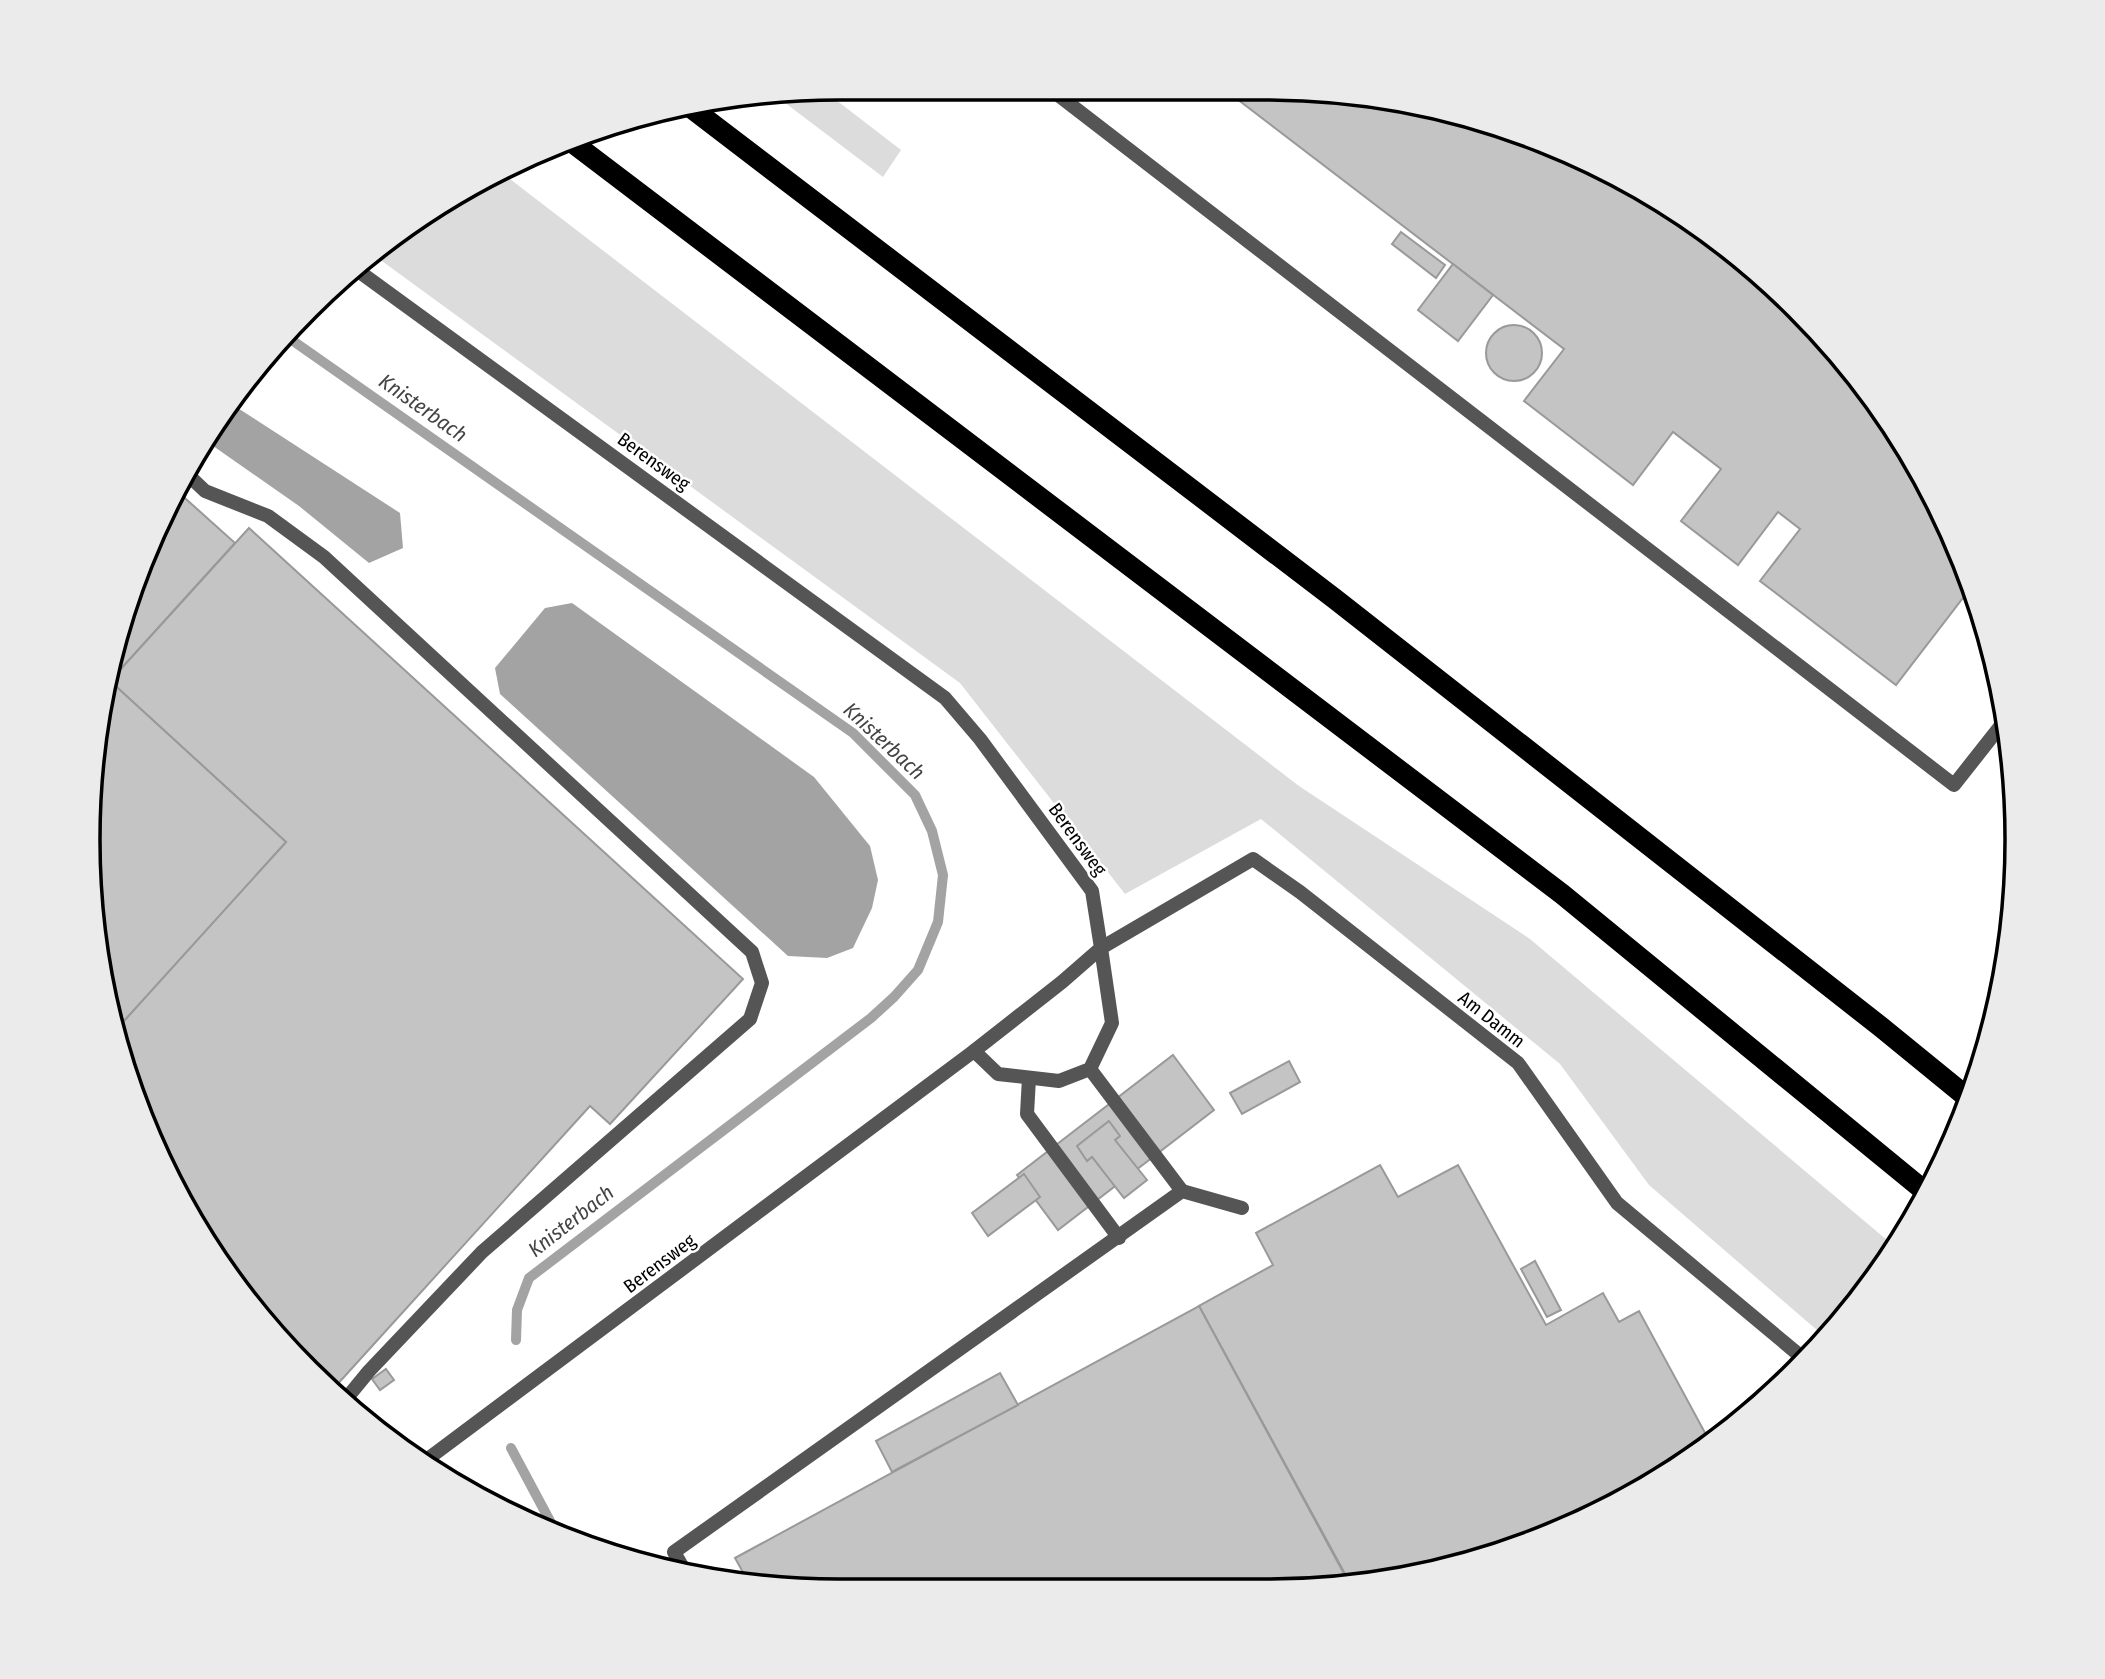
<svg xmlns="http://www.w3.org/2000/svg" width="2105" height="1679" font-family="'Fira Sans Condensed',sans-serif">
	<style>
		.green { fill: #dcdcdc }
		.water { fill: #a3a3a3 }
		.lines { fill: none; stroke-linecap: round; stroke-linejoin: round }
		.stream { stroke: #a3a3a3; stroke-width: 10 }
		.building { fill: #c4c4c4; stroke: #999; stroke-width: 2 }
		.lane { stroke: #555; stroke-width: 14 }
		.street { stroke: #555; stroke-width: 14 }
		.highway { stroke: #000; stroke-width: 21 }
		.labels { text-anchor: middle; stroke-width: 5; stroke-linejoin: round; paint-order: stroke }
		.street-label { font-size: 19px; fill: #000; stroke: #fff }
		.water-label { font-size: 21px; font-style: italic; fill: #444; stroke: #fff }
		.rim { fill: none; stroke: #000; stroke-width: 3.5 }
	</style>
	<rect width="100%" height="100%" fill="#fff"/>
	<g class="green">
		<path d="M823,90l78,60 -18,27 -107,-81z"/>
		<path d="M501,172l798,614 231,153 364,307 -32,52 -37,39 -176,-152 -89,-121 -299,-245 -136,75 -165,-211 -585,-427 89,-68z"/>
	</g>
	<g class="water">
		<path d="M233,405l167,108 3,35 -34,15 -70,-57 -93,-65z"/>
		<path d="M572,603l242,174 56,69 8,34 -6,28 -19,40 -26,10 -39,-2 -288,-262 -5,-26 50,-60z"/>
	</g>
	<g class="lines">
		<g class="stream">
			<path d="M286,336l567,397 62,62 17,36 11,44 -5,47 -20,48 -24,27 -23,21 -342,260 -12,32 -1,30"/>
			<path d="M511,1448l47,88"/>
		</g>
	</g>
	<g class="building">
		<path d="M1224,89h90l194,39 134,60 119,86 101,107 55,83 55,122 -76,99 -136,-104 40,-52 -22,-17 -40,53 -57,-44 40,-52 -48,-37 -40,53 -109,-84 40,-52z"/>
		<path d="M1401,232l44,33 -9,13 -44,-34z"/>
		<path d="M1453,264l40,31 -35,46 -40,-31z"/>
		<circle cx="1514" cy="353" r="28"/>
		<path d="M177,491l58,52 -125,138 3,-37z"/>
		<path d="M249,528l494,451 -133,145 -20,-18 -256,282 -60,-52 -86,-121 -75,-182 173,-191 -176,-161z"/>
		<path d="M109,680l177,162 -173,191 -25,-194z"/>
		<path d="M1173,1055l41,55 -156,120 -41,-55z"/>
		<path d="M1289,1061l11,21 -58,32 -12,-21z"/>
		<path d="M1109,1121l11,15 -5,4 32,40 -23,18 -32,-41 -5,4 -10,-15z"/>
		<path d="M1380,1165l18,32 60,-32 88,160 57,-32 16,29 20,-11 71,131 -69,49 -134,61 -157,31 -151,-277 74,-41 -17,-32z"/>
		<path d="M1024,1174l16,23 -52,39 -16,-23z"/>
		<path d="M1535,1261l26,49 -14,7 -26,-48z"/>
		<path d="M1199,1306l150,277 -34,7 -476,1 -90,-8 -14,-25z"/>
		<path d="M386,1369l8,11 -14,10 -8,-11z"/>
		<path d="M1000,1373l18,32 -126,67 -16,-31z"/>
	</g>
	<g class="lines">
		<g class="lane">
			<path d="M1049,88l905,697 52,-66"/>
			<path d="M185,472l20,19 63,25 56,41 428,395 10,31 -12,36 -268,233 -113,119 -23,28"/>
			<path d="M974,1051l24,23 61,7 31,-12 22,-46 -11,-75 152,-89 47,33 218,171 99,140 187,156"/>
			<path d="M1090,1069l92,122"/>
			<path d="M1029,1078l-2,36 92,124"/>
			<path d="M687,1575l-13,-23 508,-361 60,17"/>
		</g>
		<path class="street" d="M357,270l588,428 35,41 112,152 9,57 -39,34 -88,69 -553,413"/>
		<g class="highway">
			<path d="M690,107l645,492 546,428 87,71"/>
			<path d="M573,143l989,751 365,299"/>
		</g>
	</g>
	<g class="labels">
		<g class="street-label">
			<text transform="translate(654 461) rotate(36)" y="7">Berensweg</text>
			<text transform="translate(1078 839) rotate(54)" y="7">Berensweg</text>
			<text transform="translate(1492 1019) rotate(38)" y="7">Am Damm</text>
			<text transform="translate(659 1263) rotate(-37)" y="7">Berensweg</text>
		</g>
		<g class="water-label">
			<text transform="translate(423 408) rotate(35)" y="7">Knisterbach</text>
			<text transform="translate(884 741) rotate(43)" y="7">Knisterbach</text>
			<text transform="translate(571 1221) rotate(-38)" y="7">Knisterbach</text>
		</g>
	</g>
	<path d="M0 0H2105V1679H0ZM839 100H1266A739 739 0 0 1 2005 839V840A739 739 0 0 1 1266 1579H839A739 739 0 0 1 100 840V839A739 739 0 0 1 839 100Z" fill="#ebebeb" fill-rule="evenodd"/>
	<path class="rim" d="M839 100H1266A739 739 0 0 1 2005 839V840A739 739 0 0 1 1266 1579H839A739 739 0 0 1 100 840V839A739 739 0 0 1 839 100Z"/>
</svg>
